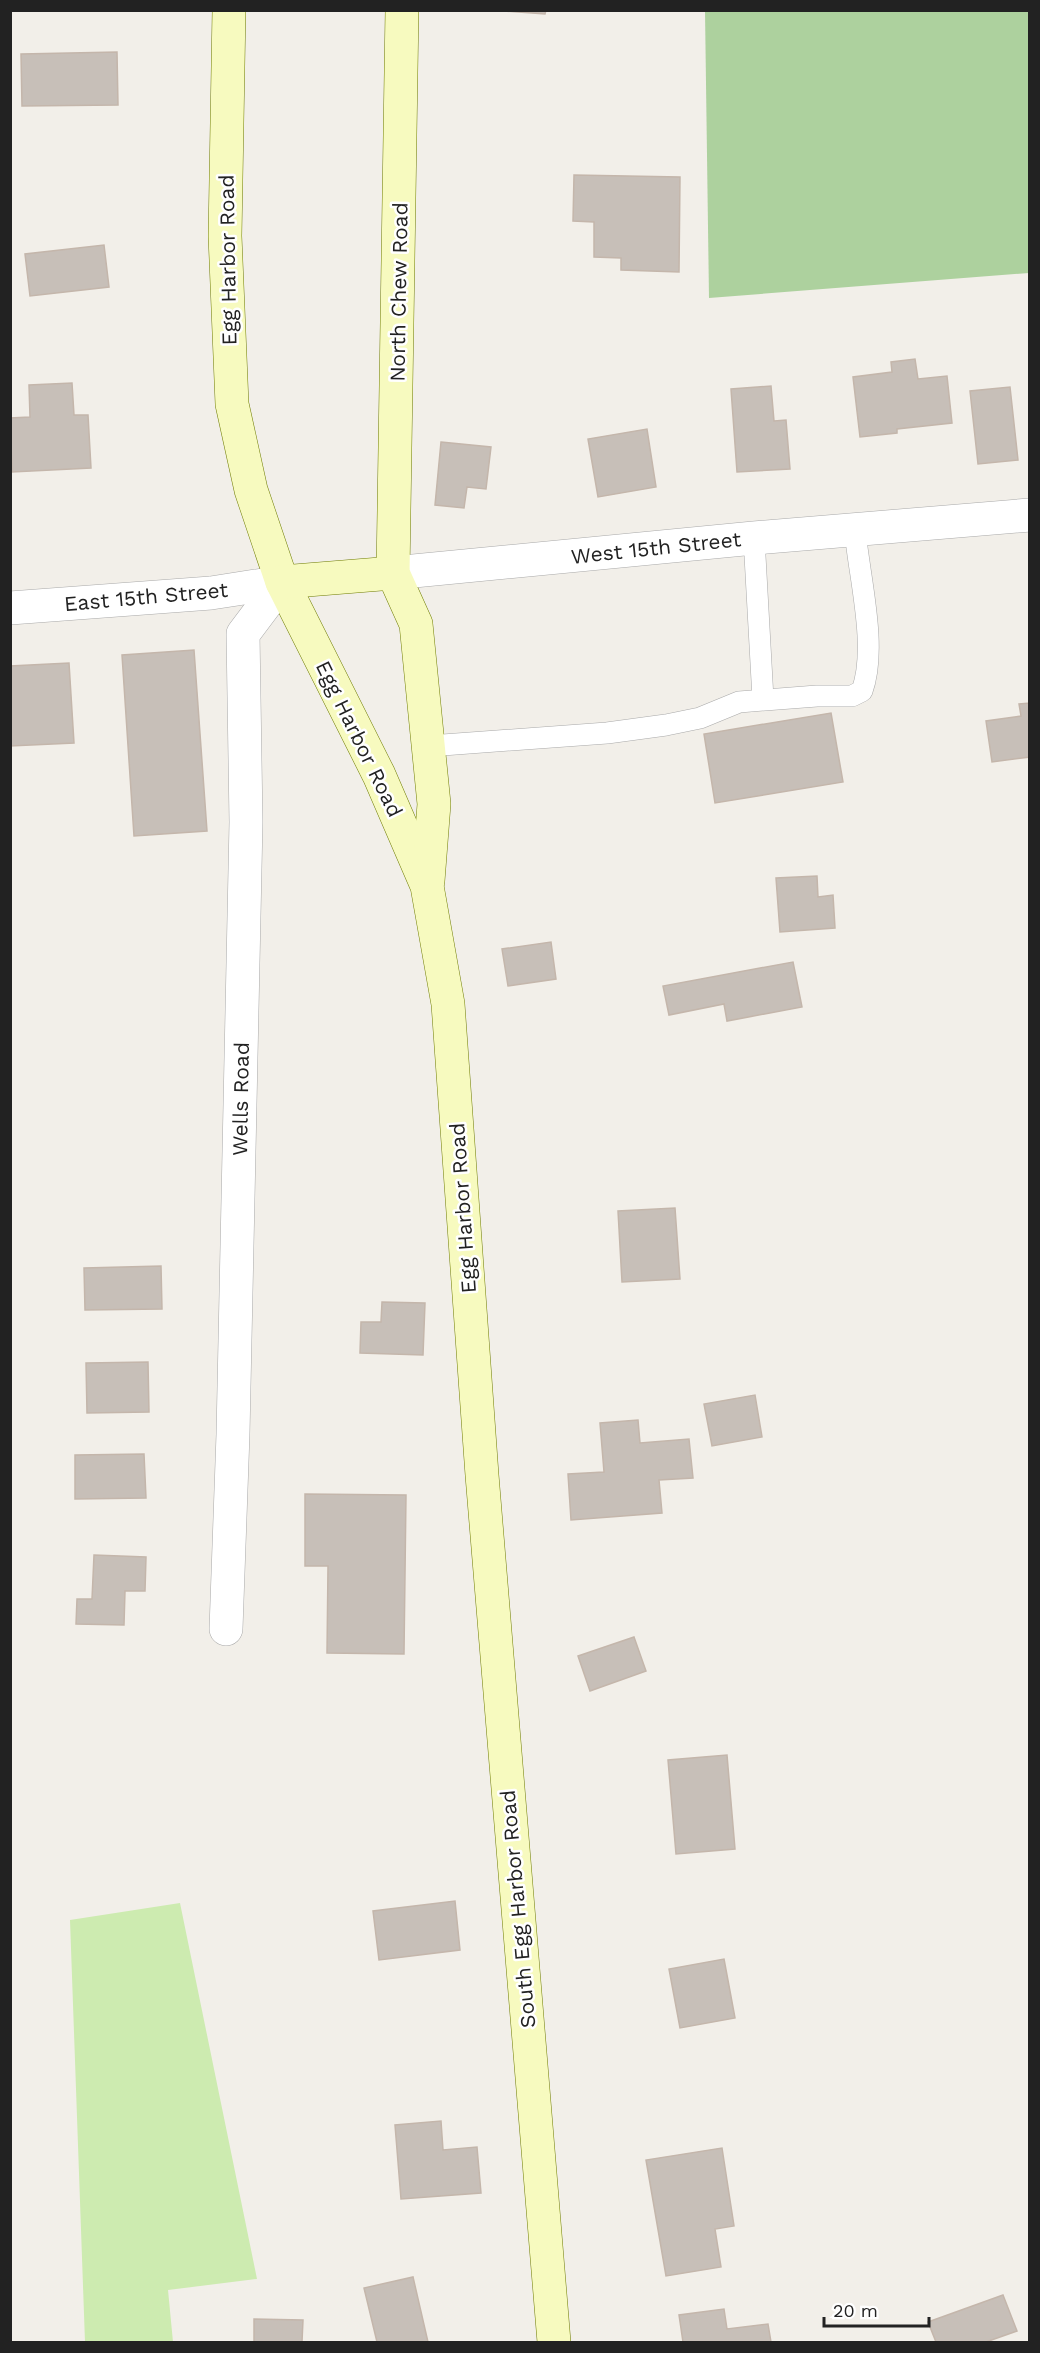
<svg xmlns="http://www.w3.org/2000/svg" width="1040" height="2353" font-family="'Work Sans',sans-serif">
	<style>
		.grass { fill: #cdebb0 }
		.forest { fill: #add19e }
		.building { fill: #c7bfb8; stroke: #c4b6ab; stroke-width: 1.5 }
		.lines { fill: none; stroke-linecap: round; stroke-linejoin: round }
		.lane-casing { stroke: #a9a9a9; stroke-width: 22 }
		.street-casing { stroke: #a9a9a9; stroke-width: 34 }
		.secondary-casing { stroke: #707d05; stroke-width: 34 }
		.lane { stroke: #fff; stroke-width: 21 }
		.street { stroke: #fff; stroke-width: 33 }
		.secondary { stroke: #f7fabf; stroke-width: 33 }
		.labels { text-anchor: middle; stroke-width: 5; stroke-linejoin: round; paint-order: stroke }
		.street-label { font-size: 21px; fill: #222; stroke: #fff }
	</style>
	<rect width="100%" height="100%" fill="#f2efe9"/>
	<path class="grass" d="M180,1903l77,376 -89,11 5,52h-88l-15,-422z"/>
	<path class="forest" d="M705,11h324v262l-320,25z"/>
	<g class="building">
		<path d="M491,10h55l-1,4z"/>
		<path d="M117,52l1,53 -96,1 -1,-52z"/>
		<path d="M574,175l106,2 -1,95 -58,-2v-12l-27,-1v-35l-21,-1z"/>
		<path d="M104,245l5,42 -79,9 -5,-42z"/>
		<path d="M915,359l3,20 29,-3 5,47 -55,6v4l-37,4 -7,-60 39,-5 -1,-10z"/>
		<path d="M72,383l2,32h14l3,53 -79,4 -2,-54 20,-1 -1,-32z"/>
		<path d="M771,386l3,35 12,-1 4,49 -53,3 -6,-83z"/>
		<path d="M1010,387l8,73 -40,4 -8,-73z"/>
		<path d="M647,429l9,58 -58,10 -10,-58z"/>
		<path d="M441,442l50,5 -5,42 -19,-2 -3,21 -29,-3z"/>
		<path d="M194,650l13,181 -73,5 -12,-181z"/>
		<path d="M69,663l5,80 -64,3v-80z"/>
		<path d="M1030,703v54l-38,5 -6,-41 35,-5 -2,-12z"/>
		<path d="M831,713l12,69 -128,21 -11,-69z"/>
		<path d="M817,876l1,21 15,-2 2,33 -55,4 -4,-54z"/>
		<path d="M551,942l5,37 -48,7 -6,-37z"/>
		<path d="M793,962l9,45 -75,14 -3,-17 -55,11 -6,-29z"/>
		<path d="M675,1208l5,71 -58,3 -4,-71z"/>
		<path d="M161,1266l1,43 -77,1 -1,-42z"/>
		<path d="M382,1302l43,1 -2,52 -63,-2 1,-31h20z"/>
		<path d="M148,1362l1,50 -62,1 -1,-50z"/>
		<path d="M755,1395l7,42 -50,9 -8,-42z"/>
		<path d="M638,1420l2,23 49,-4 4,39 -34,2 3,33 -91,7 -3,-46 36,-2 -4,-49z"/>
		<path d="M144,1454l2,44 -71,1v-44z"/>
		<path d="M305,1494l101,1 -2,159 -77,-1 1,-87h-23z"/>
		<path d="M94,1555l52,2 -1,34h-20l-1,34 -48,-1 1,-25h15z"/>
		<path d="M634,1637l12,34 -56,20 -12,-35z"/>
		<path d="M727,1755l8,94 -59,5 -8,-94z"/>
		<path d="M455,1901l5,49 -81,10 -6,-49z"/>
		<path d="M724,1959l11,59 -55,10 -11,-59z"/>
		<path d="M441,2121l2,29 34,-3 4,46 -80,6 -6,-74z"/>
		<path d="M722,2148l12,78 -19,3 6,38 -55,9 -20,-116z"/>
		<path d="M413,2277l15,65h-51l-13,-54z"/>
		<path d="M1003,2295l14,36 -31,11h-50l-8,-20z"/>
		<path d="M724,2309l3,20 41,-5 3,18h-88l-4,-27z"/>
		<path d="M254,2319l49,1 -1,22h-48z"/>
	</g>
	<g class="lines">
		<defs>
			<g id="lane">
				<path d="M754,538l9,161"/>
				<path d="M429,746l178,-13 59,-8 34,-7 39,-16 78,-6h35l10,-5c16,-44 -3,-114 -7,-161"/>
			</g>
			<g id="street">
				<path d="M393,573l361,-35 276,-23"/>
				<path d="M10,608l201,-15 71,-11"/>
				<path d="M226,1629l7,-195 13,-612 -3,-188 39,-52"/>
			</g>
			<g id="secondary">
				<path d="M229,10l-4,226 7,168 19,86 31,92 97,193 48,111 21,118 34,471 72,867"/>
				<path d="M402,10l-9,563 23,51 18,180 -6,77"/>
				<path d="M282,582l111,-9"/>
			</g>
		</defs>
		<use href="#lane" class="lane-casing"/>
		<use href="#street" class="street-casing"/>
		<use href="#secondary" class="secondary-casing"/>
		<use href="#lane" class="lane"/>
		<use href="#street" class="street"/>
		<use href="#secondary" class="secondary"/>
	</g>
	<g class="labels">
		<g class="street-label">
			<text transform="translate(228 260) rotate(-91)" y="7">Egg Harbor Road</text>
			<text transform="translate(399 292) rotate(-89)" y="7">North Chew Road</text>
			<text transform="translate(656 548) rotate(-6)" y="7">West 15th Street</text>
			<text transform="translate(146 597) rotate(-5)" y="7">East 15th Street</text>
			<text transform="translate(359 739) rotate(64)" y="7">Egg Harbor Road</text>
			<text transform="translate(241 1099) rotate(-89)" y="7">Wells Road</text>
			<text transform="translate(463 1208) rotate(-94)" y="7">Egg Harbor Road</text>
			<text transform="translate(518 1909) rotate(-95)" y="7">South Egg Harbor Road</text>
		</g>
	</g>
	<rect width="1040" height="2353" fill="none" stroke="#222222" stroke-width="24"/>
	<path d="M824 2317v9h105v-9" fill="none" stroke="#222222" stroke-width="3"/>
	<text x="833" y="2317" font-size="18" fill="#222222" stroke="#ffffff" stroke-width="4.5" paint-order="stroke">20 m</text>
</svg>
